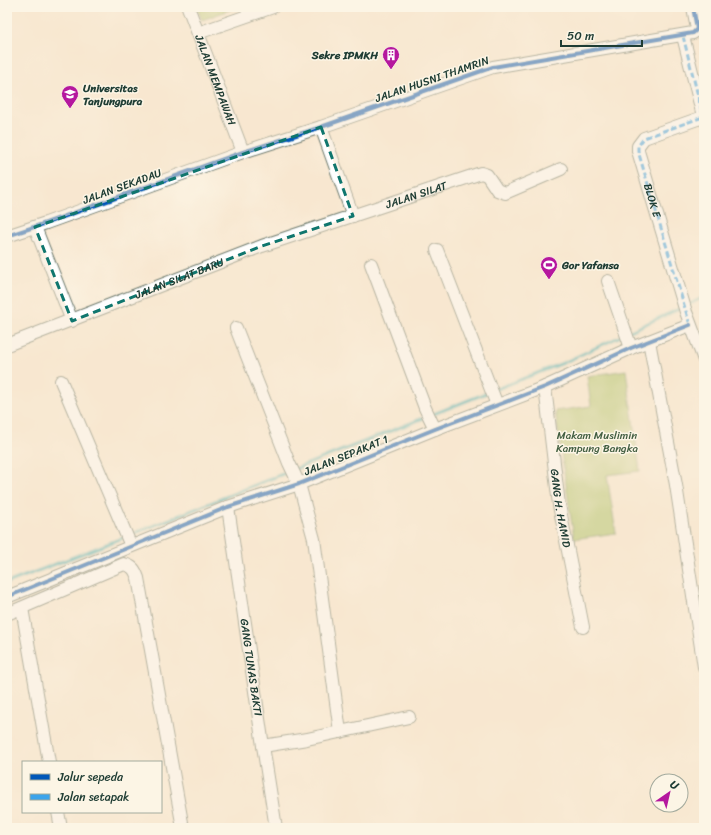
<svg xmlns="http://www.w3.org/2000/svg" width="711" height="835" font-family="Sriracha,sans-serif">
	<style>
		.green { fill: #abc368; stroke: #65804e }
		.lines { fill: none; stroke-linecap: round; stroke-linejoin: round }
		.stream { stroke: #3aacb2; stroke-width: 3 }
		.street-casing { stroke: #6b786b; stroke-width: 14 }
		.street { stroke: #fff; stroke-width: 12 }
		.quiet { stroke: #3da4eb; stroke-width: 3; stroke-dasharray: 6 3; stroke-linecap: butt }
		.cycleway-casing { stroke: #fcf5e5; stroke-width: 6 }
		.cycleway { stroke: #0057b8; stroke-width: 4 }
		.marked { fill: none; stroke: #0f766e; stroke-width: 3; stroke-dasharray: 8 5; stroke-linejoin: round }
		.labels { text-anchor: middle; stroke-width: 3; stroke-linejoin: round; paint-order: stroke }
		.poi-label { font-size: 11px; font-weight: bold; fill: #1f3d34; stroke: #fcf5e5; text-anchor: start }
		.street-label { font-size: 11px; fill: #1f3d34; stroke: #fcf5e5 }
		.park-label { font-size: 11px; fill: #425e41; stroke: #fcf5e5 }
	</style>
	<rect width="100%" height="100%" fill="#fcf5e5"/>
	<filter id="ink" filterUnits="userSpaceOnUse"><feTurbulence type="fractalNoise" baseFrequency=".025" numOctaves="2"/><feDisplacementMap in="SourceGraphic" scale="8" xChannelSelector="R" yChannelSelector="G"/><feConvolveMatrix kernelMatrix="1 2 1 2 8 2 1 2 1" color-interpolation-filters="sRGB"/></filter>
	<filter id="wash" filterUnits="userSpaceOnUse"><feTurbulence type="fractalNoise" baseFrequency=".012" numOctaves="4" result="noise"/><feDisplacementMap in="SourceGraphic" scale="16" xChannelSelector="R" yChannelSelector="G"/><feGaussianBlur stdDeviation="0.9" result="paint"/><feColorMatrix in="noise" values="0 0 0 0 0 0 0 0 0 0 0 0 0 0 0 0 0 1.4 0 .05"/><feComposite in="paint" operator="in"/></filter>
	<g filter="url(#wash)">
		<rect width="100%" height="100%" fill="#f8e7d0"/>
		<g class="green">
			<path d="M196,7h42l-36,13z"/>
			<path d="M626,370l14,101 -33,4 9,58 -42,6 -19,-128 36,-5 -4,-30z"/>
		</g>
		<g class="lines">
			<g class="stream">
				<path d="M686,306l18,-9"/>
				<path d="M628,332l53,-24"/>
				<path d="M494,390l69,-27 60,-28"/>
				<path d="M431,415l58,-23"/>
				<path d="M295,469l131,-52"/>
				<path d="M130,535l160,-64"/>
				<path d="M7,583l118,-46"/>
			</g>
		</g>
	</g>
	<g filter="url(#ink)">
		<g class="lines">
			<defs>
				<g id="street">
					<path id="s1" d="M188,7l55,145"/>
					<path d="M198,33l75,-26"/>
					<path d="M683,36l21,84"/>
					<path id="s2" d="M703,117l-59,21 -6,8v5l48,161 18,48"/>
					<path d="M321,127l32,89"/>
					<path d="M35,227l37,94"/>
					<path d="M7,236l39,-13 197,-71 78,-25 172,-60 200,-34 4,-4 -4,-22"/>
					<path d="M437,250l60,155"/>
					<path d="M371,264l54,144 10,21"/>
					<path d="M608,281l23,67"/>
					<path d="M236,328l53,135 10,21 15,55 26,193"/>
					<path d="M649,341l27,144 28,182"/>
					<path id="s3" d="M7,345l255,-99 219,-73 6,2 10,15 8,3 56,-24"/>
					<path d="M61,381l70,165"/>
					<path id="s4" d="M545,387l14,118 24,122"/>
					<path id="s5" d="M228,507l35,239 13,82"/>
					<path d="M7,597l221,-90 71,-23 136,-55 110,-42 86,-39 59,-23"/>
					<path d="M22,608l27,154"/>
					<path d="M7,614l117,-50c9,2 11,6 14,14l45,250"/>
					<path d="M263,746l44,-7 102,-22"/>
					<path d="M58,812l3,16"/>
				</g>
			</defs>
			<use href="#street" class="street-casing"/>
			<use href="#street" class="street"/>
			<g class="quiet">
				<path d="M683,36l21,84"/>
				<path d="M690,325l-52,-174v-5l6,-8 59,-21"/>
			</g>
			<defs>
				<g id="cycleway">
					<path d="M7,236l39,-13 197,-71 78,-25 172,-60 200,-34 4,-4 -4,-22"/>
					<path d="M7,597l221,-90 71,-23 136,-55 110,-42 86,-39 59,-23"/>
				</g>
			</defs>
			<use href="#cycleway" class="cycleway-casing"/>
			<use href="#cycleway" class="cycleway"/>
		</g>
	</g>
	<path d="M0 0H711V835H0ZM321,127l32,89 -91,30 -190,75 -37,-94z" fill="#f8e7d0" fill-opacity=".55" fill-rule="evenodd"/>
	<path class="marked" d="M321,127l32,89 -91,30 -190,75 -37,-94z"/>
	<defs>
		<symbol id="building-pin" viewBox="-11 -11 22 30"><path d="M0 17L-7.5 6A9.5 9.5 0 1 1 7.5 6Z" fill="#b5179e" stroke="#fcf5e5"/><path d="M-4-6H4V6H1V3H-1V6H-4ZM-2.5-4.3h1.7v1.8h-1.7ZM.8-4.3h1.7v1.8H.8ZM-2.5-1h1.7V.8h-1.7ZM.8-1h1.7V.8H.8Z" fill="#fff"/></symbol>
		<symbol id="university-pin" viewBox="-11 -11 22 30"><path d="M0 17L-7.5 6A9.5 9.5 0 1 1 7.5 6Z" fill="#b5179e" stroke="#fcf5e5"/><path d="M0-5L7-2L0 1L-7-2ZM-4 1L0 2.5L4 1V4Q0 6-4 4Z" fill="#fff"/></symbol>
		<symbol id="stadium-pin" viewBox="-11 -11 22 30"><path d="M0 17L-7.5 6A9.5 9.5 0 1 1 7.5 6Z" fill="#b5179e" stroke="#fcf5e5"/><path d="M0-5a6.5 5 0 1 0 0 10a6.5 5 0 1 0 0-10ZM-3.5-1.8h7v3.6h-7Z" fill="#fff"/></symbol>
	</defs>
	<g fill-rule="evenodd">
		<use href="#building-pin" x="381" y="45" width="20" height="27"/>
		<use href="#university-pin" x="60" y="84" width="20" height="27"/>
		<use href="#stadium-pin" x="539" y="255" width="20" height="27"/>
	</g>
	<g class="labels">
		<g class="poi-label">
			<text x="378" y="59" text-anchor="end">Sekre IPMKH</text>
			<text x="83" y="92">Universitas<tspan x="83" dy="13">Tanjungpura</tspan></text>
			<text x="562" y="269">Gor Yafansa</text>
		</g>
		<g class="street-label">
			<text transform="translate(432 79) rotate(-19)" y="4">JALAN HUSNI THAMRIN</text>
			<text dy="4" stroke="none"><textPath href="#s1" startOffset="78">JALAN MEMPAWAH</textPath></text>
			<text transform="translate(122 186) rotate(-20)" y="4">JALAN SEKADAU</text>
			<text dy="4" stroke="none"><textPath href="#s3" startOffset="436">JALAN SILAT</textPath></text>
			<text dy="4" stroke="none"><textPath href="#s2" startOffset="129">BLOK E</textPath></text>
			<text dy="4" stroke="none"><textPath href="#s3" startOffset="185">JALAN SILAT BARU</textPath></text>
			<text transform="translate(346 455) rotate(-22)" y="4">JALAN SEPAKAT 1</text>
			<text dy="4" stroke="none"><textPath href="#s4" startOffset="122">GANG H. HAMID</textPath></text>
			<text dy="4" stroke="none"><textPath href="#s5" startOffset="162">GANG TUNAS BAKTI</textPath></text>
		</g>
		<g class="park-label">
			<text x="597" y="439">Makam Muslimin<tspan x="597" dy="13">Kampung Bangka</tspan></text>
		</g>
	</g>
	<rect width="711" height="835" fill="none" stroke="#fcf5e5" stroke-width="24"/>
	<rect x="22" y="761" width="140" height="52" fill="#fcf5e5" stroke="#a4ab9e"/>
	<rect x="30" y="774" width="20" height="6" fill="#0057b8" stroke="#a4ab9e"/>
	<text x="58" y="781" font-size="12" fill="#1f3d34">Jalur sepeda</text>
	<rect x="30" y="794" width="20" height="6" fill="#3da4eb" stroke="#a4ab9e"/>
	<text x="58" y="801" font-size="12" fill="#1f3d34">Jalan setapak</text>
	<g transform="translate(669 793) rotate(34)"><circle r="19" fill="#fcf5e5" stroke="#a4ab9e"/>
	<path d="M0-3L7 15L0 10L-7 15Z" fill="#b5179e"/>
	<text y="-6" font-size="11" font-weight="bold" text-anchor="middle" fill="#1f3d34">U</text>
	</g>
	<path d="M561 40v6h81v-6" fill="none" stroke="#1f3d34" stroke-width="2"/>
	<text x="567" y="40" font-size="12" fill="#1f3d34" stroke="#fcf5e5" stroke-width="3" paint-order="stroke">50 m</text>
</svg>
